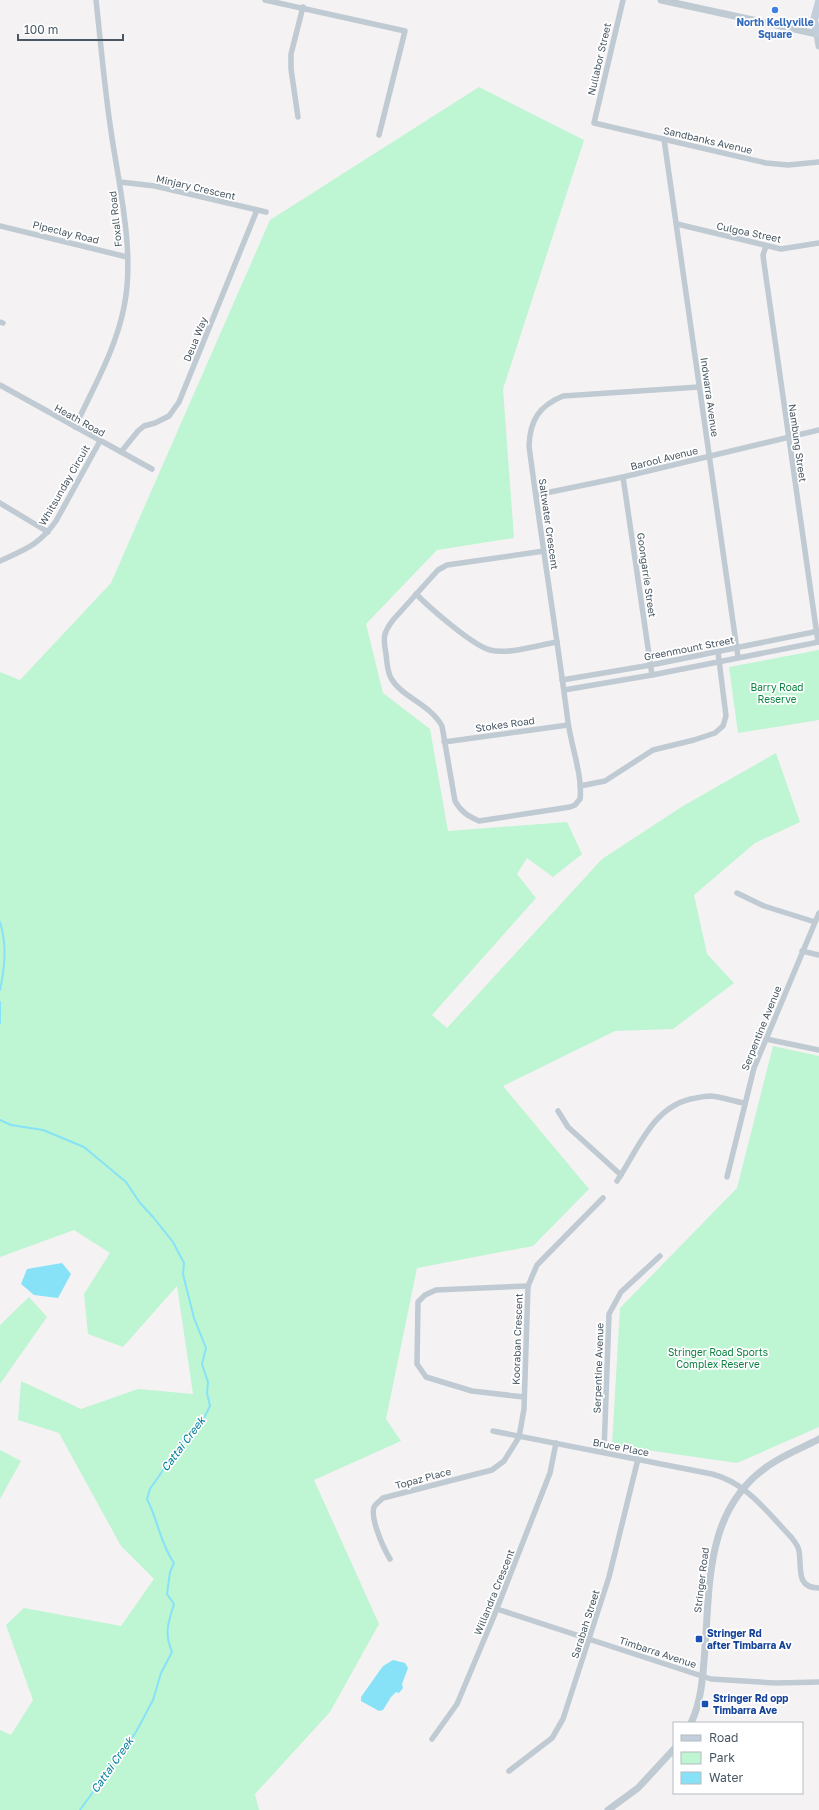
<svg xmlns="http://www.w3.org/2000/svg" width="819" height="1810" font-family="'Golos Text',sans-serif">
	<style>
		.green { fill: #bef5d2 }
		.water { fill: #87e2f7 }
		.lines { fill: none; stroke-linecap: round; stroke-linejoin: round }
		.stream { stroke: #87e2f7; stroke-width: 2 }
		.minor { stroke: #bfcad3; stroke-width: 5.5 }
		.tertiary { stroke: #bfcad3; stroke-width: 7 }
		.secondary { stroke: #c2cedb; stroke-width: 8 }
		.shop-dot { fill: #3f7fe0; stroke: #fff; stroke-width: 1.5 }
		.transit-dot { fill: #1a4fb4; stroke: #fff; stroke-width: 1.5 }
		.labels { text-anchor: middle; stroke-width: 3.5; stroke-linejoin: round; paint-order: stroke }
		.shop-label { font-size: 10px; font-weight: bold; fill: #366cbe; stroke: #fff }
		.street-label { font-size: 10px; fill: #485763; stroke: #fff }
		.park-label { font-size: 10px; fill: #0d8344; stroke: #fff }
		.transit-label { font-size: 10px; font-weight: bold; fill: #164399; stroke: #fff; text-anchor: start }
		.water-label { font-size: 11px; font-style: italic; fill: #037f9b; stroke: #fff }
	</style>
	<rect width="100%" height="100%" fill="#f5f2f3"/>
	<g class="green">
		<path d="M479,87l105,53 -81,249 11,149 -77,12 -71,74 17,69 47,36 18,102 119,-9 15,32 -29,23 -26,-19 -10,16 19,24 -104,117 15,13 155,-169 81,-53 93,-53 24,69 -45,21 -61,52 13,59 27,29 -61,46 -58,2 -112,55 86,103 -56,57 -116,22 -31,151 15,22 -87,39 65,144 -49,88 -75,82 4,16h-259v-80l11,5 22,-35 -27,-75 18,-17 97,18 33,-47 -33,-33 -62,-113 -41,-13 3,-39 60,28 57,-20 55,5 -16,-108 -54,61 -35,-13 -4,-40 26,-41 -36,-23 -74,27v-585l20,8 91,-97 159,-363z"/>
		<path d="M819,650v70l-81,13 -9,-66z"/>
		<path d="M773,1046l46,10v371l-82,36 -125,-18 8,-137 117,-120z"/>
		<path d="M29,1297l18,20 -47,67v-59z"/>
		<path d="M0,1450l21,11 -21,38z"/>
	</g>
	<g class="water">
		<path d="M62,1263l9,11 -13,24 -24,-3 -13,-11 6,-15z"/>
		<path d="M393,1660l12,3 3,5 -6,16 1,4 -4,5 -3,-1 -5,5 -8,13 -4,1 -18,-10v-4l22,-31z"/>
	</g>
	<g class="lines">
		<g class="stream">
			<path d="M0,922c7,23 5,44 0,68"/>
			<path d="M0,1002v21"/>
			<path d="M0,1120l11,5 32,5 41,17 42,35 14,21 13,14 20,25 11,21 -1,11 11,44 12,30 -4,16 6,18 -1,11 3,13 -5,10 -19,21 -36,52 -3,10c11,21 13,44 27,64l-4,9 -3,22 7,10c-6,20 -10,28 -2,48l-11,21 -8,27 -17,32 -56,78"/>
		</g>
		<g class="minor">
			<path d="M265,0l140,31 -26,104"/>
			<path d="M623,0l-29,123 172,40 22,2 31,-3"/>
			<path d="M298,117l-7,-48v-15l12,-47"/>
			<path d="M664,139l74,518"/>
			<path d="M120,182l35,4 111,26"/>
			<path d="M677,224l104,25 38,-6"/>
			<path d="M0,226l127,31"/>
			<path d="M766,246l-3,9 1,8 54,379"/>
			<path d="M0,322l3,1"/>
			<path d="M0,385l152,84"/>
			<path d="M75,427c18,-39 41,-78 49,-120 11,-52 -4,-117 -12,-169 -7,-45 -11,-92 -16,-138"/>
			<path d="M121,452l17,-21 6,-5 11,-3 14,-7 10,-14 78,-192"/>
			<path d="M623,477l29,198"/>
			<path d="M536,495l87,-18 196,-47"/>
			<path d="M0,503l48,29"/>
			<path d="M544,551l-97,14 -9,5 -45,50c-10,13 -10,18 -7,34 1,8 1,17 5,24 10,19 38,25 51,48l13,75c6,11 13,15 24,20l91,-14 5,-2 5,-6c3,-22 -9,-54 -12,-77 -12,-93 -27,-184 -39,-276 1,-26 10,-40 34,-50l136,-9"/>
			<path d="M0,561c26,-12 39,-16 56,-40l44,-80"/>
			<path d="M416,594c14,14 56,51 74,56 17,5 49,-5 67,-8"/>
			<path d="M562,680l89,-15 168,-34"/>
			<path d="M564,690l88,-15 167,-33"/>
			<path d="M444,742l124,-17"/>
			<path d="M580,786l25,-5 48,-31 41,-10 21,-7 8,-7 3,-10 -8,-64"/>
			<path d="M737,893l27,13 51,16"/>
			<path d="M802,951l17,4"/>
			<path d="M766,1039l53,11"/>
			<path d="M558,1111l10,16 53,48"/>
			<path d="M727,1177l27,-109 65,-155"/>
			<path d="M617,1181c21,-31 36,-77 79,-83 5,-1 10,-2 15,-2 11,1 22,5 33,7"/>
			<path d="M524,1397l-52,-6 -46,-14 -9,-13 1,-62 7,-7 11,-5 92,-4"/>
			<path d="M493,1431l219,43c35,9 55,38 79,63 3,4 7,8 8,14 3,16 -4,37 20,37"/>
			<path d="M604,1452l5,-138 12,-22 39,-36"/>
			<path d="M390,1559c-6,-10 -20,-40 -16,-52 2,-4 6,-6 9,-9l109,-28 12,-9 15,-24 5,-28 4,-123 9,-21 66,-67"/>
			<path d="M497,1609l214,70 65,4 43,-1"/>
			<path d="M432,1739l25,-35 37,-88 56,-143 6,-30"/>
			<path d="M509,1771l43,-33 11,-19 46,-142 29,-118"/>
		</g>
		<g class="tertiary">
			<path d="M661,0l156,34 2,12"/>
			<path d="M691,1723c11,-23 12,-49 14,-75 5,-67 1,-139 63,-182 15,-11 34,-18 51,-27"/>
			<path d="M608,1810l30,-22 36,-39"/>
		</g>
		<path class="secondary" d="M817,34l-3,-14 5,-18"/>
	</g>
	<circle class="shop-dot" cx="775" cy="10" r="4"/>
	<g class="transit-dot">
		<rect x="695" y="1635" width="8" height="8" rx="2"/>
		<rect x="701" y="1700" width="8" height="8" rx="2"/>
	</g>
	<g class="labels">
		<g class="shop-label">
			<text x="775" y="26">North Kellyville<tspan x="775" dy="12">Square</tspan></text>
		</g>
		<g class="street-label">
			<text transform="translate(599 59) rotate(-77)" y="4">Nullabor Street</text>
			<text transform="translate(708 140) rotate(13)" y="4">Sandbanks Avenue</text>
			<text transform="translate(196 187) rotate(13)" y="4">Minjary Crescent</text>
			<text transform="translate(115 219) rotate(-96)" y="4">Foxall Road</text>
			<text transform="translate(66 232) rotate(14)" y="4">Pipeclay Road</text>
			<text transform="translate(749 232) rotate(12)" y="4">Culgoa Street</text>
			<text transform="translate(195 339) rotate(-68)" y="4">Deua Way</text>
			<text transform="translate(710 397) rotate(82)" y="4">Indwarra Avenue</text>
			<text transform="translate(80 420) rotate(29)" y="4">Heath Road</text>
			<text transform="translate(798 443) rotate(82)" y="4">Nambung Street</text>
			<text transform="translate(664 458) rotate(-14)" y="4">Barool Avenue</text>
			<text transform="translate(64 485) rotate(-60)" y="4">Whitsunday Circuit</text>
			<text transform="translate(549 524) rotate(82)" y="4">Saltwater Crescent</text>
			<text transform="translate(647 575) rotate(82)" y="4">Goongarrie Street</text>
			<text transform="translate(689 648) rotate(-11)" y="4">Greenmount Street</text>
			<text transform="translate(505 724) rotate(-8)" y="4">Stokes Road</text>
			<text transform="translate(761 1028) rotate(-68)" y="4">Serpentine Avenue</text>
			<text transform="translate(517 1339) rotate(-88)" y="4">Kooraban Crescent</text>
			<text transform="translate(598 1368) rotate(-88)" y="4">Serpentine Avenue</text>
			<text transform="translate(621 1447) rotate(11)" y="4">Bruce Place</text>
			<text transform="translate(423 1478) rotate(-15)" y="4">Topaz Place</text>
			<text transform="translate(701 1580) rotate(-83)" y="4">Stringer Road</text>
			<text transform="translate(494 1592) rotate(-68)" y="4">Willandra Crescent</text>
			<text transform="translate(585 1624) rotate(-72)" y="4">Sarabah Street</text>
			<text transform="translate(658 1652) rotate(18)" y="4">Timbarra Avenue</text>
		</g>
		<g class="park-label">
			<text x="777" y="691">Barry Road<tspan x="777" dy="12">Reserve</tspan></text>
			<text x="718" y="1356">Stringer Road Sports<tspan x="718" dy="12">Complex Reserve</tspan></text>
		</g>
		<g class="transit-label">
			<text x="707" y="1637">Stringer Rd<tspan x="707" dy="12">after Timbarra Av</tspan></text>
			<text x="713" y="1702">Stringer Rd opp<tspan x="713" dy="12">Timbarra Ave</tspan></text>
		</g>
		<g class="water-label">
			<text transform="translate(183 1444) rotate(-53)" y="4">Cattai Creek</text>
			<text transform="translate(112 1765) rotate(-55)" y="4">Cattai Creek</text>
		</g>
	</g>
	<rect x="673" y="1722" width="130" height="72" fill="#ffffff" stroke="#b6bcc1"/>
	<rect x="681" y="1735" width="20" height="6" fill="#c2cedb" stroke="#b6bcc1"/>
	<text x="709" y="1742" font-size="12" fill="#485763">Road</text>
	<rect x="681" y="1752" width="20" height="12" fill="#bef5d2" stroke="#b6bcc1"/>
	<text x="709" y="1762" font-size="12" fill="#485763">Park</text>
	<rect x="681" y="1772" width="20" height="12" fill="#87e2f7" stroke="#b6bcc1"/>
	<text x="709" y="1782" font-size="12" fill="#485763">Water</text>
	<path d="M18 34v6h105v-6" fill="none" stroke="#485763" stroke-width="2"/>
	<text x="24" y="34" font-size="12" fill="#485763" stroke="#ffffff" stroke-width="3" paint-order="stroke">100 m</text>
</svg>
